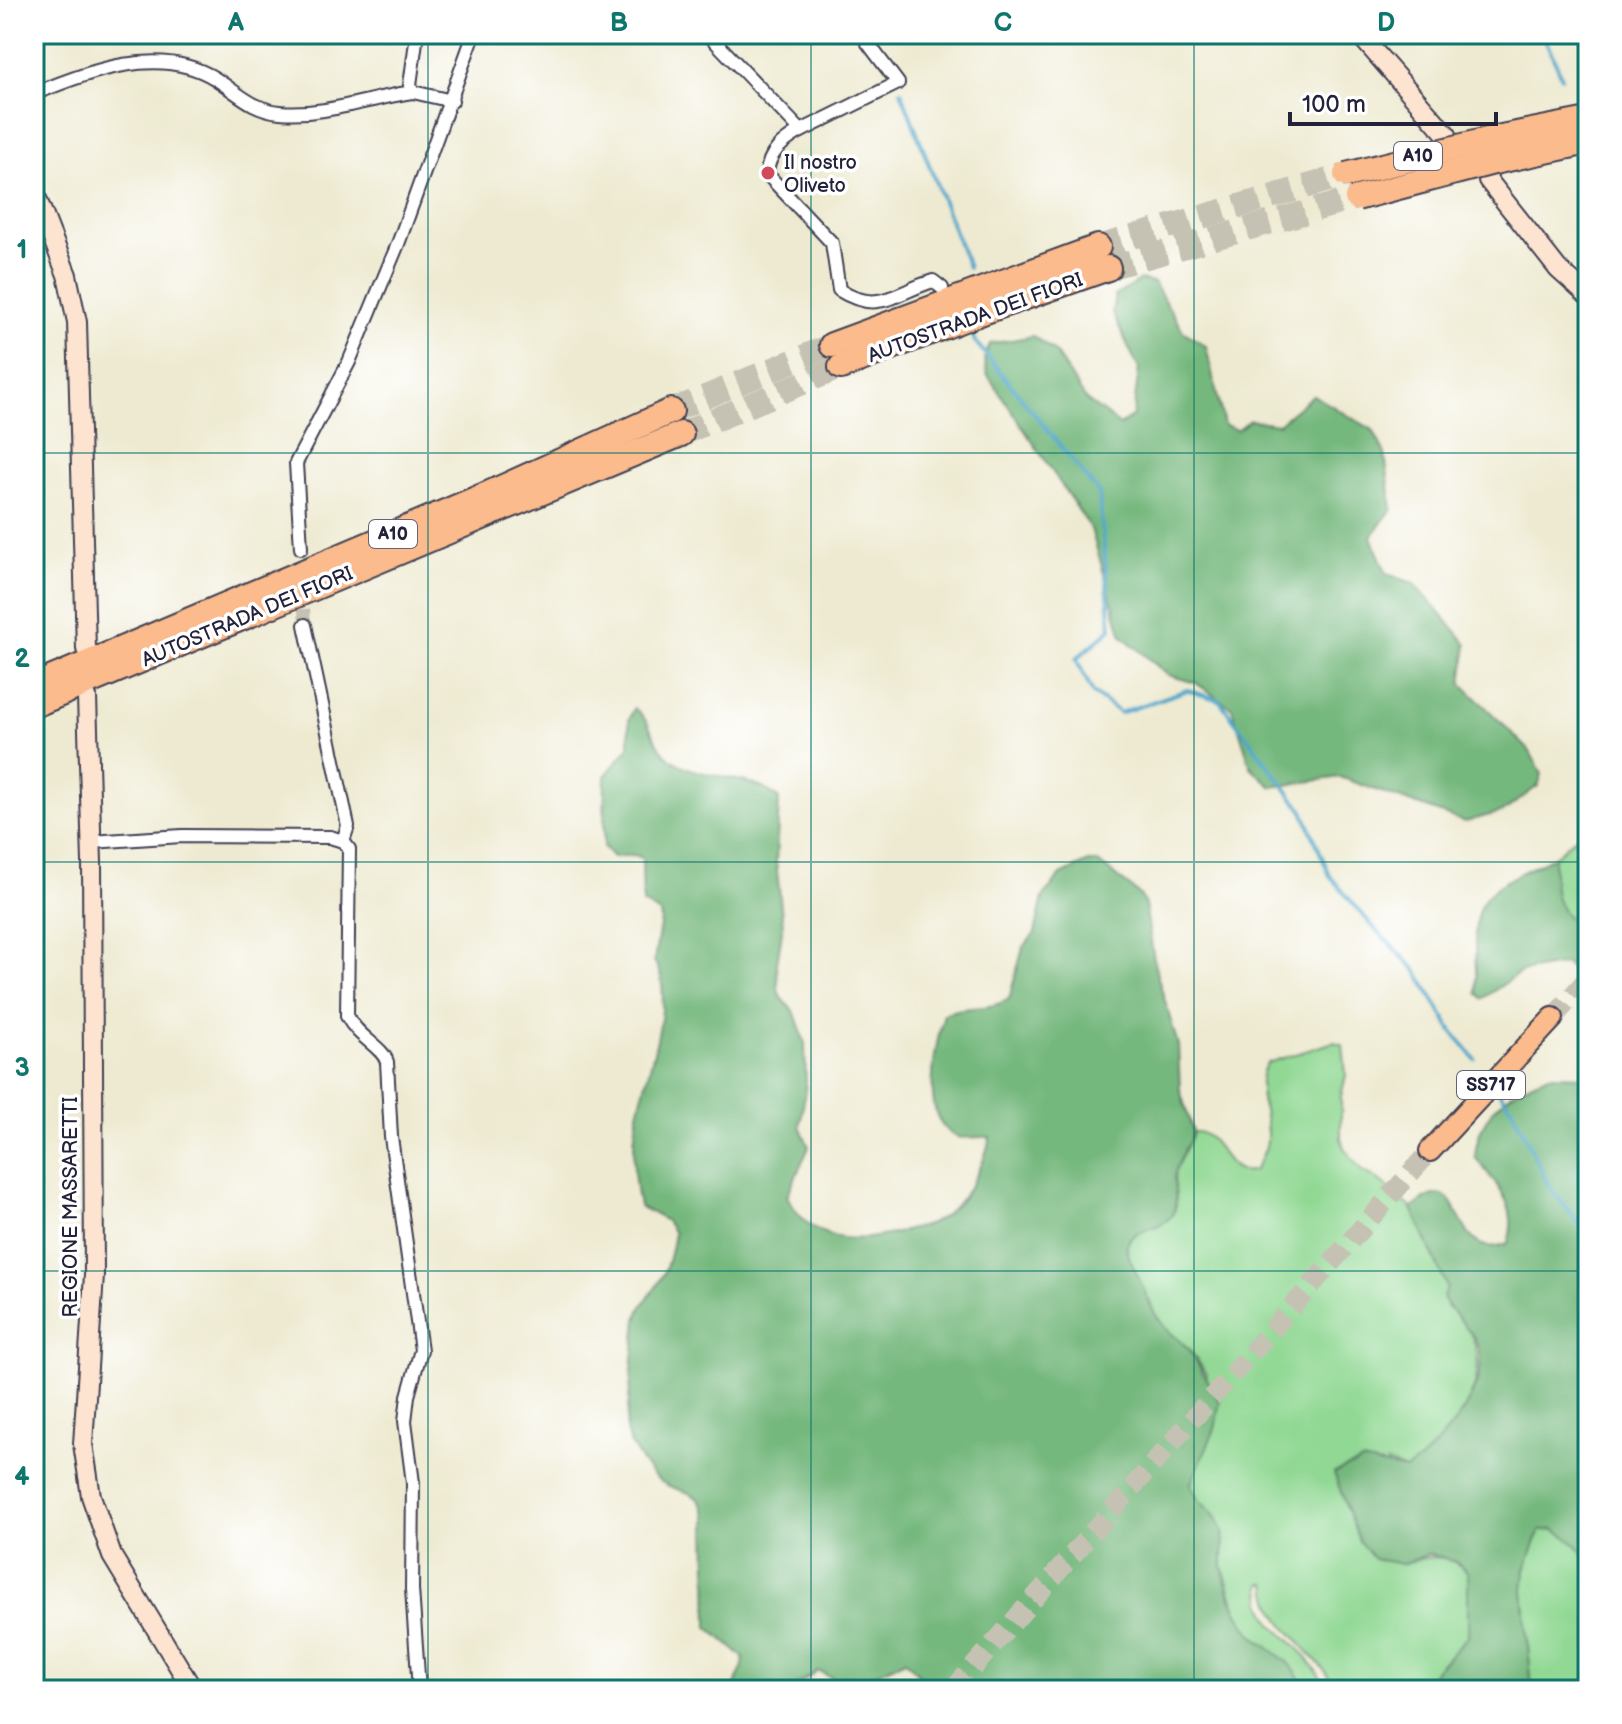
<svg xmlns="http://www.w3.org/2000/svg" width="1622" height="1724" font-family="'Balsamiq Sans',sans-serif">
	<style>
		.green { fill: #90d893; stroke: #597d67; stroke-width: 2 }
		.forest { fill: #74b87d; stroke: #4b6d5c; stroke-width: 2 }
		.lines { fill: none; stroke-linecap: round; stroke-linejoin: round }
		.stream { stroke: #4da6ca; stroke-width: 4 }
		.street-tunnel { stroke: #c5c2b3; stroke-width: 12; stroke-dasharray: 12 6; stroke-linecap: butt }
		.primary-tunnel { stroke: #c5c2b3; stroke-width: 20; stroke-dasharray: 20 10; stroke-linecap: butt }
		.highway-tunnel { stroke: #c5c2b3; stroke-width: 24; stroke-dasharray: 24 12; stroke-linecap: butt }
		.street-casing { stroke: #414052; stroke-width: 16 }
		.secondary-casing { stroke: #414052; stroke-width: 22 }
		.primary-casing { stroke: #414052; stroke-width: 24 }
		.highway-casing { stroke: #414052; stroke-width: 28 }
		.street { stroke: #fff; stroke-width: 12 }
		.secondary { stroke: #fde4d1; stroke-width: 18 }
		.primary { stroke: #fbbb8c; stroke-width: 20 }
		.highway { stroke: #fbbb8c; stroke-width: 24 }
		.highway-bridge-casing { stroke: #414052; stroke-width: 28; stroke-linecap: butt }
		.highway-bridge { stroke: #fbbb8c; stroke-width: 24 }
		.grid { fill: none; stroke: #0f766e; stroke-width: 2; stroke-opacity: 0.55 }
		.poi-dot { fill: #d1495b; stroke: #fff; stroke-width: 3 }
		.labels { text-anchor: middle; stroke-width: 7; stroke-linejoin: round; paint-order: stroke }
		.shield { fill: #fff; stroke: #646476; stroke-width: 2 }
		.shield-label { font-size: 18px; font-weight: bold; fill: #22223b }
		.poi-label { font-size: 20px; fill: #22223b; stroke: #fff; text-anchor: start }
		.street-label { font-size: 20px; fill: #22223b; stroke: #fff }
		.neatline { fill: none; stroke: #0f766e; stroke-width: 3 }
		.grid-label { font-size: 26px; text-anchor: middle; font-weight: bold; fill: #0f766e }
	</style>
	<rect width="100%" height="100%" fill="#fff"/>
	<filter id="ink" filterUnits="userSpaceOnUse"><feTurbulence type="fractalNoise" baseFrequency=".0125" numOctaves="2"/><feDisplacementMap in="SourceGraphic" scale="16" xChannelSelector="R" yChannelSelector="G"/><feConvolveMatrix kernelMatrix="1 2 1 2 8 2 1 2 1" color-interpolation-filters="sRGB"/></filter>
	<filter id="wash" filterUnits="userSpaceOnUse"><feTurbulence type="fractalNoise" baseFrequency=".006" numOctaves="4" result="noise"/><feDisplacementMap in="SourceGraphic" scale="32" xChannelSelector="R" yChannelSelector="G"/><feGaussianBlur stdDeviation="1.8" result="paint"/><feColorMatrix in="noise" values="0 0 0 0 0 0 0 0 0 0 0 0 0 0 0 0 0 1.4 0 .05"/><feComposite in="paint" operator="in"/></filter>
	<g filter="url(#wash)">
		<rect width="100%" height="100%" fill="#eeead1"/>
		<g class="green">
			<path d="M1588,826v106c-36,-21 -34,-38 -34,-75z"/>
			<path d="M1334,1042l9,3 3,30 -5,21v42l3,10 19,24 10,4 39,32 35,79v20c66,50 13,128 -41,163l-19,-7 15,101c26,-9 46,-12 66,9v63l-37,39 -3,15h-91c-19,-39 -67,-62 -70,-106h-6l1,20 10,20 34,32 23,34h-25l-2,-10 -53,-49 -13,-22 -13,-42 -1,-38 -29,-36 -2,-10 16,-109 -18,-25 -24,-21 -10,-14 -22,-42 -7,-27c9,-16 29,-15 42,-26 16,-14 3,-31 7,-47 3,-14 14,-26 18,-40 28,-3 31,49 62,38 5,-10 12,-20 12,-30 2,-26 -15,-54 0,-77z"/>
			<path d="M1553,1529l20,12 15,17v132h-56l-9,-100 2,-21 15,-39z"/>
		</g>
		<g class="forest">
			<path d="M1140,280l14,3 29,48 23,15 18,79 13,5 13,-10 28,4 35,-29 60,35 12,24 7,55 -21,28 16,37 27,9 53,61 -5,40 67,66 13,24 -4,12 -34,25 -39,11 -125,-45 -68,10 -21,-20 -19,-59 -36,-25 -28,-8 -46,-39 -31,-107 -104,-155 -3,-15 6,-15 43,-8 22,16 31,48 34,25 13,-9 6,-47 -27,-57 3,-16z"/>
			<path d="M634,708c20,14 18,39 40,53 32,20 80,13 105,38l-3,63 7,63 -6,38 1,25 2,8 15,17 10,31 1,43 -6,39 9,21 -22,49c25,50 70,48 117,35 9,-3 21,-4 30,-9 30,-16 50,-54 56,-85 -9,-1 -23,2 -32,0 -41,-13 -22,-94 -14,-123 23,-10 43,-2 65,-15l14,-51 12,-15 8,-36 18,-22 27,-13h10l42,33 5,10 11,66 22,74 2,45 13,42c-4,14 -15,27 -18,41 -4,15 6,28 -4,43 -13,17 -48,10 -44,37l28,61 10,14 24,21 31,52 -5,28 -24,54c4,21 25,27 31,45 4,11 0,26 1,37 2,22 12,45 24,63 17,24 51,30 57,62h-370l-29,-30 -55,26 -32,-15 -28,19h-55c-1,-12 11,-21 8,-33l-35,-30 -2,-113c-7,-23 -19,-20 -39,-29 -16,-7 -39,-39 -41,-56l11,-109c3,-15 11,-21 19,-33 11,-16 15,-35 18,-54l-8,-12 -27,-15c-6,-28 -7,-59 -2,-88 7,-40 42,-122 17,-157l7,-41 -1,-7 -17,-10 -1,-45 -7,-3 -22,2 -9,-10 1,-71 24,-29v-27z"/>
			<path d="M1554,857c0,37 -2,54 34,75v49l-23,-17 -44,8 -39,27 -5,-6c-4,-92 -11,-96 77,-136z"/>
			<path d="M1549,1075l39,1v482l-15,-17 -19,-12 -14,2 -15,38 -2,21 9,100h-104l3,-15 37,-39v-63l-11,-11 -28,-8 -27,10 -28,-5 -15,-18 -25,-68 28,-12 44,9c31,-20 81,-77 74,-117 -4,-23 -28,-36 -37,-56l4,-10 -35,-79c6,-4 15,-12 22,-13 29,-9 22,69 74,48 12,-37 -11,-58 -33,-86 3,-45 34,-67 74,-82z"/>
		</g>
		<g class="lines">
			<g class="stream">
				<path d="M1537,34l9,7 16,36"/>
				<path d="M901,91l67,176"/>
				<path d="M973,331l1,9 125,153 12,136 -35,30 17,34 27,20 67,-23 32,10 84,111 27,65 44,52 42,42 36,61 23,28"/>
				<path d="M1500,1093l11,14 39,81 38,46"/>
			</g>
		</g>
	</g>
	<g filter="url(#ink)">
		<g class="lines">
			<path class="street-tunnel" d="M303,591l2,34"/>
			<g class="primary-tunnel">
				<path d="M1553,1018l35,-40"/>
				<path d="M953,1690l477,-539"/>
			</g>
			<g class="highway-tunnel">
				<path d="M1098,247l248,-72"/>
				<path d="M1108,268l249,-70"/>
				<path d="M671,411l161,-66"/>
				<path d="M681,434l160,-67"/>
			</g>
			<defs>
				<g id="street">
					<path d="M417,34l-7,51 3,7 39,9"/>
					<path d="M708,34l93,97 97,-48 -37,-49"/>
					<path d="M34,94c54,-23 127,-50 182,-15 23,15 36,30 64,33 45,4 89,-14 133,-20"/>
					<path d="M801,131c-18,10 -33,22 -34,43l65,69 7,47c40,25 55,3 94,-9l9,7"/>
					<path d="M301,548l-5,-85 53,-101 49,-118 76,-210"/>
					<path d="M305,625l43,201 -5,15"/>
					<path d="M91,842l91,-6 148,1 13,4 6,8 -2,167c12,23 35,30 40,46l4,75 30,213 -13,46 -3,25 8,62 -1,106 7,101"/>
				</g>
				<g id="secondary">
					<path d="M1359,34l88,101"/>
					<path d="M1488,180l70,89 30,27"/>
					<path d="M34,191l33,84 10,47 9,327"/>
					<path d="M87,697l5,165 2,413 -11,169 8,52 21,60 81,134"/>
				</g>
				<path id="primary" d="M1430,1151l123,-133"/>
				<g id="highway">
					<path d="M1491,139l97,-19"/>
					<path d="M1494,162l94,-20"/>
					<path d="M832,345l266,-98"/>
					<path d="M841,367l125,-49 142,-50"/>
					<path d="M34,686l456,-193 181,-82"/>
					<path d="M34,705l647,-271"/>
				</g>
			</defs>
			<use href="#street" class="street-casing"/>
			<use href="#secondary" class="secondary-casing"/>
			<use href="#primary" class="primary-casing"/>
			<use href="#highway" class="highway-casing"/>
			<use href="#street" class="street"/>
			<use href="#secondary" class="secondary"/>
			<use href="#primary" class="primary"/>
			<use href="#highway" class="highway"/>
			<defs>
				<g id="highway-bridge">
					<path d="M1346,175l145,-36"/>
					<path d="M1357,198l137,-36"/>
				</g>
			</defs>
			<use href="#highway-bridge" class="highway-bridge-casing"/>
			<use href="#highway-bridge" class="highway-bridge"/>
		</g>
	</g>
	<path class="grid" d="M428,34v1656M811,34v1656M1194,34v1656M34,453h1554M34,862h1554M34,1271h1554"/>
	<circle class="poi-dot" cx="768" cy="173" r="8"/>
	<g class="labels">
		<g class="shield">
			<rect x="1394" y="142" width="48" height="28" rx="6"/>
			<rect x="369" y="520" width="48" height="28" rx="6"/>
			<rect x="1457" y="1071" width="68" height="28" rx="6"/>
		</g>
		<g class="shield-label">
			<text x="1418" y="162">A10</text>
			<text x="393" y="540">A10</text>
			<text x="1491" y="1091">SS717</text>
		</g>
		<g class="poi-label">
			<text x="784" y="169">Il nostro<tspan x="784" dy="23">Oliveto</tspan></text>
		</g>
		<g class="street-label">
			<text transform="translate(975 317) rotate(-20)" y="7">AUTOSTRADA DEI FIORI</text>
			<text transform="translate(247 616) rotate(-23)" y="7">AUTOSTRADA DEI FIORI</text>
			<text transform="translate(70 1207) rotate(-90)" y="7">REGIONE MASSARETTI</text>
		</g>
	</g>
	<rect width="1622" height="1724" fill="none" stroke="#fff" stroke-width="88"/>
	<path d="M1290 112v12h206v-12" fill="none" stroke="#22223b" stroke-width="4"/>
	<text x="1302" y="112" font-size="24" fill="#22223b" stroke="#ffffff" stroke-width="6" paint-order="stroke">100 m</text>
	<rect x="44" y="44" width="1534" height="1636" class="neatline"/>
	<g class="grid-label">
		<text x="236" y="31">A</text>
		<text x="619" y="31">B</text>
		<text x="1003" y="31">C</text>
		<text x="1386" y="31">D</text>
		<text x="22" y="258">1</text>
		<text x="22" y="667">2</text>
		<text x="22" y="1076">3</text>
		<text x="22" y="1485">4</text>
	</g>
</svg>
